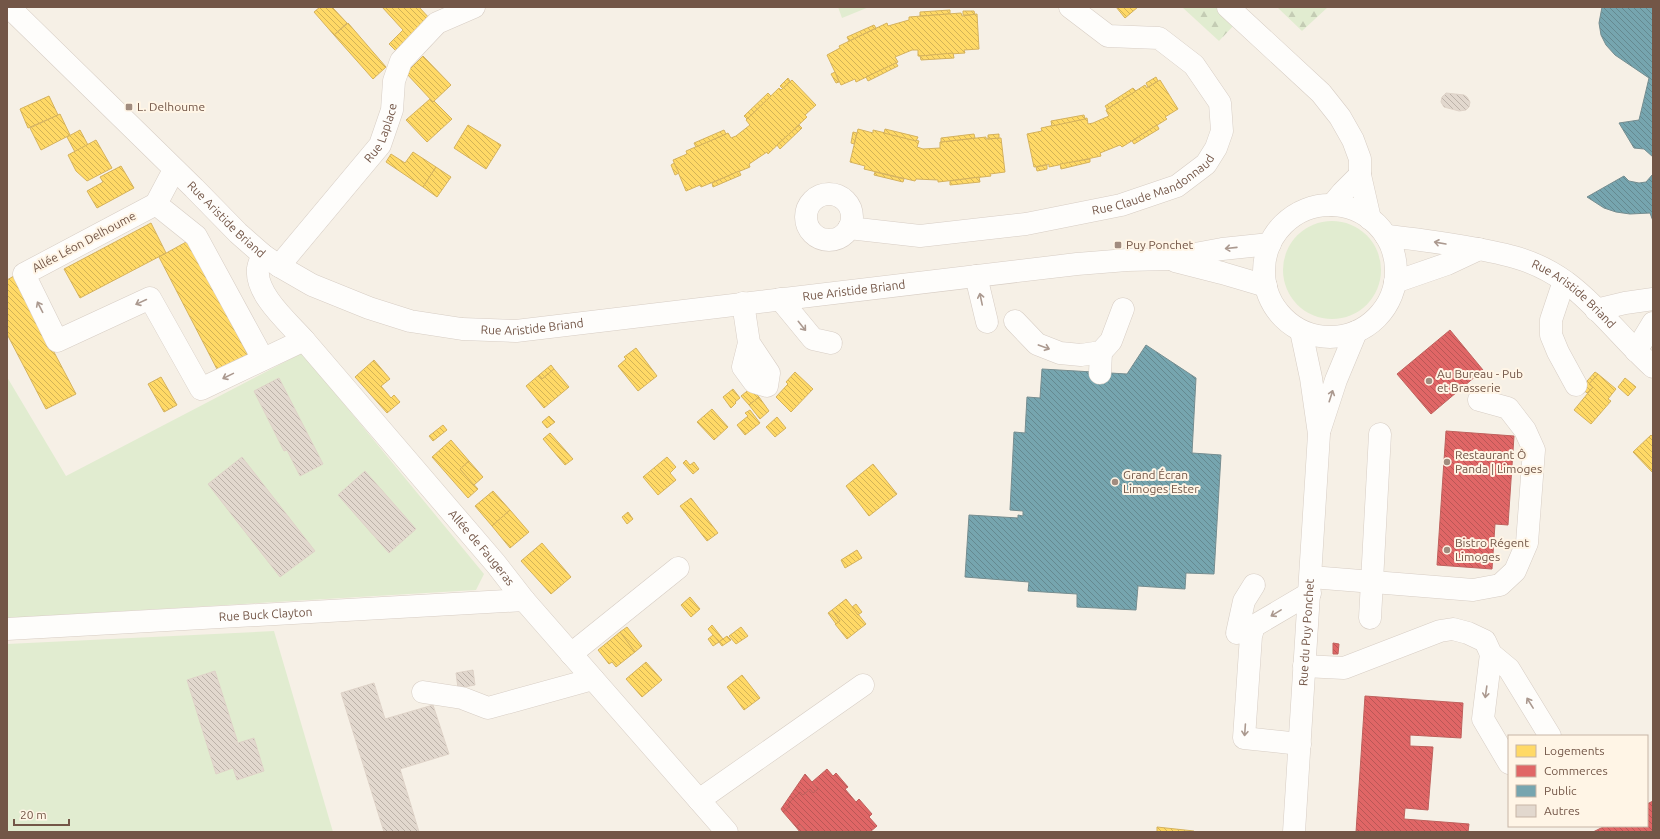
<svg xmlns="http://www.w3.org/2000/svg" width="1660" height="839" font-family="Ubuntu,sans-serif">
	<style>
		.green { fill: #e1ecd0 }
		.forest { fill: url(#forest-firs) }
		.homes { fill: url(#homes-back-hatch); stroke: #d5b25d }
		.shops { fill: url(#shops-back-hatch); stroke: #bf615d }
		.public { fill: url(#public-back-hatch); stroke: #758d90 }
		.building { fill: url(#building-back-hatch); stroke: #dfd3c8 }
		.lines { fill: none; stroke-linecap: round; stroke-linejoin: round }
		.minor-casing { stroke: #d7cdc4; stroke-width: 23 }
		.minor { stroke: #fefdfb; stroke-width: 22 }
		.oneway { stroke: #ab998f }
		.poi-dot { fill: #a18c7f; stroke: #fff5e6; stroke-width: 1.5 }
		.labels { text-anchor: middle; stroke-width: 4; stroke-linejoin: round; paint-order: stroke }
		.poi-label { font-size: 12px; fill: #735647; stroke: #fff5e6; text-anchor: start }
		.street-label { font-size: 12px; fill: #735647; stroke: #fff5e6 }
	</style>
	<defs>
		<pattern id="forest-firs" width="22" height="20" patternUnits="userSpaceOnUse"><rect width="22" height="20" fill="#e1ecd0"/><path d="M5 1l3.5 6h-7zM16 11l3.5 6h-7z" fill="#c4ccb4"/></pattern>
		<pattern id="homes-back-hatch" width="6" height="6" patternUnits="userSpaceOnUse"><rect width="6" height="6" fill="#ffd966"/><path d="M-1 5l2 2M0 0l6 6M5-1l2 2" fill="none" stroke="#d3b356"/></pattern>
		<pattern id="shops-back-hatch" width="6" height="6" patternUnits="userSpaceOnUse"><rect width="6" height="6" fill="#e06666"/><path d="M-1 5l2 2M0 0l6 6M5-1l2 2" fill="none" stroke="#ba5756"/></pattern>
		<pattern id="public-back-hatch" width="6" height="6" patternUnits="userSpaceOnUse"><rect width="6" height="6" fill="#76a5af"/><path d="M-1 5l2 2M0 0l6 6M5-1l2 2" fill="none" stroke="#658990"/></pattern>
		<pattern id="building-back-hatch" width="6" height="6" patternUnits="userSpaceOnUse"><rect width="6" height="6" fill="#e2d8ce"/><path d="M-1 5l2 2M0 0l6 6M5-1l2 2" fill="none" stroke="#bcb2a9"/></pattern>
	</defs>
	<rect width="100%" height="100%" fill="#f6f0e6"/>
	<g class="green">
		<path d="M838,7h31l-27,11z"/>
		<circle cx="1332" cy="270" r="49"/>
		<path d="M302,353l182,221 -8,16 -469,28v-241l59,99z"/>
		<path d="M274,631l59,201h-326v-188z"/>
	</g>
	<g class="forest">
		<path d="M1182,7h38l16,16 -17,18z"/>
		<path d="M1277,7h51l-26,24z"/>
	</g>
	<g class="homes">
		<path d="M320,7h12l15,16 -13,12 -20,-23z"/>
		<path d="M382,7h37l12,13 -33,33 -9,-9 14,-14z"/>
		<path d="M1116,7h22l-13,11z"/>
		<path d="M950,10v4l-30,2v-4z"/>
		<path d="M963,11h11l1,4h-12z"/>
		<path d="M961,13l1,3 15,-2 2,35 -15,1 1,3 -45,3h-2v-6h-6l-17,7 3,5 -2,1 -40,19 -1,-3 -14,6 -14,-30 13,-7 -1,-2 48,-23 1,3 21,-6v-3z"/>
		<path d="M348,23l38,44 -13,12 -39,-44z"/>
		<path d="M874,25l2,3 -27,13 -2,-4z"/>
		<path d="M953,53l1,5 -33,2 -1,-4z"/>
		<path d="M423,56l28,29 -18,17 -27,-29z"/>
		<path d="M896,63l2,3 -30,15 -2,-4z"/>
		<path d="M835,72l4,10 -3,1 -5,-9z"/>
		<path d="M1156,77l2,4 -10,6 -2,-4z"/>
		<path d="M788,78l2,3 -7,8 -3,-3z"/>
		<path d="M792,80l24,25 -11,10 2,2 -39,37 -1,-2 -18,12 1,3 -49,20 -1,-2 -14,6 -13,-31 14,-6 -1,-3 42,-18 3,5 5,-2 14,-11 -4,-5 33,-32 2,2z"/>
		<path d="M1160,80l18,29 -13,8 2,2 -45,28 -2,-2 -20,8 1,3 -52,11v-3l-15,3 -7,-33 15,-3 -1,-3 46,-10 1,6 5,-1 16,-7 -3,-6 39,-25 2,3z"/>
		<path d="M1133,88l3,3 -29,18 -2,-3z"/>
		<path d="M768,93l3,3 -24,23 -3,-3z"/>
		<path d="M49,96l9,19 -30,13 -8,-19z"/>
		<path d="M430,99l3,3 1,-1 18,18 -25,23 -21,-22z"/>
		<path d="M60,114l10,21 -29,15 -11,-22z"/>
		<path d="M1084,115l1,4 -33,7 -1,-5z"/>
		<path d="M468,125l33,20 -15,24 -32,-21z"/>
		<path d="M799,125l3,3 -22,21 -3,-4z"/>
		<path d="M1157,125l2,4 -25,15 -2,-3z"/>
		<path d="M858,129l15,4v-3l46,11 -2,6 6,2 17,-1v-6h1l45,-5v2l15,-1 4,34 -15,2 1,2 -53,6v-2l-22,-1 -1,2 -51,-12 1,-3 -15,-4z"/>
		<path d="M885,129l33,8 -2,4 -32,-8z"/>
		<path d="M80,130l8,15 -13,7 -8,-15z"/>
		<path d="M724,130l2,4 -30,13 -2,-4z"/>
		<path d="M853,132l4,1 -3,11 -3,-1z"/>
		<path d="M974,134l1,4 -34,4v-4z"/>
		<path d="M999,134v4l-11,1v-4z"/>
		<path d="M96,140l16,28 -25,13 -11,-10 -8,-16z"/>
		<path d="M413,152l23,15 -13,20 -37,-25 5,-8 14,9z"/>
		<path d="M1090,159v3l-29,7 -1,-5z"/>
		<path d="M674,163l5,10 -4,2 -4,-10z"/>
		<path d="M1047,165v4l-10,2 -1,-4z"/>
		<path d="M121,166l13,22 -37,20 -10,-17 16,-9 -3,-5z"/>
		<path d="M436,167l15,10 -14,20 -14,-10z"/>
		<path d="M739,171l2,4 -28,12 -1,-4z"/>
		<path d="M875,172l29,7 -1,3 -29,-7z"/>
		<path d="M979,177l1,5 -30,3v-4z"/>
		<path d="M151,223l15,30 -86,45 -16,-29z"/>
		<path d="M188,241l62,118 -30,16 -61,-118z"/>
		<path d="M14,276l62,118 -30,15 -39,-75v-54z"/>
		<path d="M636,348l21,28 -19,15 -20,-25 8,-7 -2,-2z"/>
		<path d="M374,360l16,19 -9,7 10,12 3,-3 6,7 -13,11 -32,-36z"/>
		<path d="M551,365l3,4 -12,10 -3,-4z"/>
		<path d="M554,369l15,18 -25,21 -18,-22 13,-11 3,4z"/>
		<path d="M795,372l18,17 -22,23 -15,-15 12,-13 -2,-2z"/>
		<path d="M1595,372l3,2 -9,10 4,3 -6,6 -6,-5z"/>
		<path d="M1598,374l18,15 -8,10 3,2 -20,23 -17,-14 19,-23 -4,-3z"/>
		<path d="M161,377l16,28 -13,7 -16,-28z"/>
		<path d="M1625,378l11,9 -8,9 -10,-9z"/>
		<path d="M751,388l8,9 -10,8 -8,-9z"/>
		<path d="M733,389l7,9 -5,4 1,1 -5,5 -8,-11z"/>
		<path d="M759,397l10,14 -9,8 -11,-14z"/>
		<path d="M712,409l16,18 -14,13 -17,-18z"/>
		<path d="M750,410l10,13 -15,12 -8,-10 11,-9 -3,-3z"/>
		<path d="M549,416l6,6 -8,6 -5,-6z"/>
		<path d="M777,417l9,11 -11,9 -9,-10z"/>
		<path d="M443,425l4,5 -14,11 -4,-5z"/>
		<path d="M550,433l23,26 -8,6 -22,-26z"/>
		<path d="M1651,435l2,2v36l-20,-21z"/>
		<path d="M451,440l18,21 -9,8 18,20 -10,9 -36,-41z"/>
		<path d="M667,457l9,10 -6,6 6,7 -18,15 -15,-18z"/>
		<path d="M686,460l4,5 4,-3 5,7 -6,5 -10,-11z"/>
		<path d="M469,461l14,16 -9,8 -14,-16z"/>
		<path d="M873,464l24,30 -28,22 -23,-30z"/>
		<path d="M493,491l17,19 -18,16 -17,-20z"/>
		<path d="M691,498l27,35 -11,8 -27,-35z"/>
		<path d="M510,510l19,22 -19,16 -18,-22z"/>
		<path d="M628,512l5,7 -6,5 -5,-7z"/>
		<path d="M542,543l29,34 -20,17 -30,-33z"/>
		<path d="M857,550l5,8 -17,10 -4,-8z"/>
		<path d="M690,597l10,12 -9,8 -10,-12z"/>
		<path d="M846,599l20,25 -19,15 -12,-15 5,-3 -8,-11z"/>
		<path d="M856,604l6,8 -4,3 -6,-8z"/>
		<path d="M832,610l8,11 -4,3 -8,-11z"/>
		<path d="M712,625l11,14 -4,3 -11,-13z"/>
		<path d="M627,627l15,19 -7,6 -15,-20z"/>
		<path d="M741,627l7,9 -12,8 -7,-8z"/>
		<path d="M620,632l15,20 -19,15 -4,-5 -3,2 -11,-14z"/>
		<path d="M713,635l6,7 -6,4 -5,-7z"/>
		<path d="M727,636l4,4 -9,6 -3,-4z"/>
		<path d="M646,662l16,18 -20,17 -16,-18z"/>
		<path d="M742,675l18,23 -16,12 -17,-23z"/>
		<path d="M1157,827l37,4v1h-37z"/>
	</g>
	<g class="shops">
		<path d="M1450,330l33,40 -52,44 -34,-40z"/>
		<path d="M1446,431l68,5 -6,89 -13,-1 -3,45 -55,-4z"/>
		<path d="M1333,643l6,1 -1,10h-5z"/>
		<path d="M1365,696l98,7 -2,35 -51,-3v11l23,1 -5,63 -23,-2 -1,11 65,5 -1,8h-112z"/>
		<path d="M827,769l6,7 3,-3 12,14 -3,2 11,13 3,-3 13,15 -3,3 8,9 -7,6h-63l-7,-8 -4,3 -13,-15 7,-6 -2,-2 12,-12 3,3 7,-6 3,4 5,-4 -6,-7z"/>
		<path d="M805,774l13,15 -5,4 -3,-4 -7,6 -3,-3 -12,12 2,2 -7,6 -2,-3z"/>
		<path d="M1653,801v31h-60l12,-6h42v-22z"/>
		<path d="M800,824l7,8h-7l-4,-5z"/>
	</g>
	<g class="public">
		<path d="M1602,7h51v150l-9,-8 -10,-1 -15,-25 20,-3 10,-42 -34,-23 -9,-10 -5,-10 -2,-12z"/>
		<path d="M1653,174v47l-3,-8 -20,1 -14,-2 -12,-4 -17,-11 37,-21 5,5 10,2 7,-1z"/>
		<path d="M1146,345l50,33 -4,75 29,2 -7,119 -28,-1 -1,16 -47,-3 -2,24 -59,-3v-13l-49,-3 1,-9 -64,-5 4,-62 49,3v-3l5,1v-5l-13,-1 4,-78 11,1 2,-36 13,1 2,-29 85,5z"/>
	</g>
	<g class="building">
		<path d="M1446,93l18,2 3,2 3,5 -1,5 -3,3 -7,1 -15,-4 -3,-5 1,-5z"/>
		<path d="M279,378l44,86 -23,12 -13,-26 -3,1 -30,-60z"/>
		<path d="M242,457l73,94 -35,26 -72,-93z"/>
		<path d="M365,471l51,58 -27,24 -51,-58z"/>
		<path d="M473,670l2,15 -17,3 -2,-15z"/>
		<path d="M215,671l23,72 16,-5 10,33 -27,9 -4,-12 -17,6 -29,-94z"/>
		<path d="M374,683l11,36 48,-14 16,49 -49,15 19,63h-35l-43,-139z"/>
	</g>
	<g class="lines">
		<defs>
			<g id="minor">
				<path id="s1" d="M9,7l185,181 44,45 25,22 16,11 33,19 57,23 41,13 52,8 54,2 561,-67 50,-4 41,-1 54,-10 48,-5"/>
				<path d="M1228,7l93,86 19,24 13,23 7,19v16l10,44"/>
				<path d="M174,170l-18,34 -132,70 33,67 93,-43 51,91 103,-49"/>
				<circle cx="829" cy="217" r="23"/>
				<path d="M156,204l40,32 67,123"/>
				<path d="M1332,205l10,-12 18,-18"/>
				<circle cx="1330" cy="271" r="66"/>
				<path id="s2" d="M849,228l71,8 106,-12 95,-19 56,-19 29,-22 10,-16 6,-17 -2,-28 -26,-38 -35,-27 -51,-2 -38,-29"/>
				<path id="s3" d="M1386,236c25,2 50,6 75,10 40,7 70,11 105,36 32,24 57,58 87,85"/>
				<path id="s4" d="M263,255c-2,4 -5,10 -5,14 -3,25 31,54 46,71l192,224 28,36 203,232"/>
				<path d="M1175,261l47,12 44,13"/>
				<path id="s5" d="M279,266l101,-121 12,-35 2,-29 7,-20 36,-38 37,-16"/>
				<path d="M976,276l11,46"/>
				<path d="M1395,282l52,-18 32,-15"/>
				<path d="M1566,283l-5,7 -10,30v15l7,17 18,33"/>
				<path d="M780,299l33,40 18,4"/>
				<path d="M743,303l6,40 20,30 -2,13 -13,-4 -11,-15 6,-24"/>
				<path d="M1596,310l29,-7 28,-4"/>
				<path d="M1015,321l22,23 23,9 21,2 20,-3 10,-11 12,-32"/>
				<path d="M1636,351l17,-28"/>
				<path d="M1100,373l1,-21"/>
				<path d="M1320,429l16,-49 20,-48"/>
				<path d="M1311,577l162,13 27,-5 15,-14 12,-28 7,-93 -9,-20 -17,-22 -29,-8"/>
				<path d="M1370,618l10,-184"/>
				<path id="s6" d="M7,629l517,-29"/>
				<path d="M1237,633l7,-32 10,-16"/>
				<path d="M571,654l107,-86"/>
				<path d="M1491,654l-8,65 26,44"/>
				<path d="M1304,666l40,2 96,-37 13,-2 15,4 17,8 6,13 18,15 41,67"/>
				<path d="M423,692l39,6 26,10 105,-29"/>
				<path d="M1300,744l-56,-6 7,-102 3,-10 56,-33"/>
				<path d="M699,800l164,-115"/>
				<path id="s7" d="M1294,832l25,-398 -8,-56 -10,-47"/>
			</g>
		</defs>
		<use href="#minor" class="minor-casing"/>
		<use href="#minor" class="minor"/>
	</g>
	<defs><path id="oneway-shaft" d="M-6 0H5M1.5-3L5.5 0L1.5 3" fill="none" stroke-width="1.6" stroke-linecap="round" stroke-linejoin="round"/></defs>
	<g class="oneway">
		<use href="#oneway-shaft" transform="translate(1440 243) rotate(-170)"/>
		<use href="#oneway-shaft" transform="translate(1231 248) rotate(174)"/>
		<use href="#oneway-shaft" transform="translate(981 299) rotate(-102)"/>
		<use href="#oneway-shaft" transform="translate(141 302) rotate(155)"/>
		<use href="#oneway-shaft" transform="translate(40 307) rotate(-117)"/>
		<use href="#oneway-shaft" transform="translate(802 326) rotate(51)"/>
		<use href="#oneway-shaft" transform="translate(1044 347) rotate(20)"/>
		<use href="#oneway-shaft" transform="translate(228 376) rotate(154)"/>
		<use href="#oneway-shaft" transform="translate(1331 396) rotate(-72)"/>
		<use href="#oneway-shaft" transform="translate(1276 613) rotate(149)"/>
		<use href="#oneway-shaft" transform="translate(1486 692) rotate(98)"/>
		<use href="#oneway-shaft" transform="translate(1530 703) rotate(-122)"/>
		<use href="#oneway-shaft" transform="translate(1245 730) rotate(94)"/>
	</g>
	<g class="poi-dot">
		<rect x="125" y="103" width="8" height="8" rx="2"/>
		<rect x="1114" y="241" width="8" height="8" rx="2"/>
		<circle cx="1429" cy="381" r="4"/>
		<circle cx="1447" cy="462" r="4"/>
		<circle cx="1115" cy="482" r="4"/>
		<circle cx="1447" cy="550" r="4"/>
	</g>
	<g class="labels">
		<g class="poi-label">
			<text x="137" y="111">L. Delhoume</text>
			<text x="1126" y="249">Puy Ponchet</text>
			<text x="1437" y="378">Au Bureau - Pub<tspan x="1437" dy="14">et Brasserie</tspan></text>
			<text x="1455" y="459">Restaurant Ô<tspan x="1455" dy="14">Panda | Limoges</tspan></text>
			<text x="1123" y="479">Grand Écran<tspan x="1123" dy="14">Limoges Ester</tspan></text>
			<text x="1455" y="547">Bistro Régent<tspan x="1455" dy="14">Limoges</tspan></text>
		</g>
		<g class="street-label">
			<text dy="4" stroke="none"><textPath href="#s5" startOffset="169">Rue Laplace</textPath></text>
			<text dy="4" stroke="none"><textPath href="#s2" startOffset="313">Rue Claude Mandonnaud</textPath></text>
			<text dy="4" stroke="none"><textPath href="#s1" startOffset="304">Rue Aristide Briand</textPath></text>
			<text transform="translate(84 242) rotate(-28)" y="4">Allée Léon Delhoume</text>
			<text dy="4" stroke="none"><textPath href="#s1" startOffset="964">Rue Aristide Briand</textPath></text>
			<text dy="4" stroke="none"><textPath href="#s3" startOffset="201">Rue Aristide Briand</textPath></text>
			<text dy="4" stroke="none"><textPath href="#s1" startOffset="640">Rue Aristide Briand</textPath></text>
			<text dy="4" stroke="none"><textPath href="#s4" startOffset="375">Allée de Faugeras</textPath></text>
			<text dy="4" stroke="none"><textPath href="#s6" startOffset="259">Rue Buck Clayton</textPath></text>
			<text dy="4" stroke="none"><textPath href="#s7" startOffset="200">Rue du Puy Ponchet</textPath></text>
		</g>
	</g>
	<rect width="1660" height="839" fill="none" stroke="#735647" stroke-width="16"/>
	<rect x="1508" y="735" width="140" height="92" fill="#fff5e6" stroke="#c7b5a6"/>
	<rect x="1516" y="745" width="20" height="12" fill="#ffd966" stroke="#c7b5a6"/>
	<text x="1544" y="755" font-size="12" fill="#735647">Logements</text>
	<rect x="1516" y="765" width="20" height="12" fill="#e06666" stroke="#c7b5a6"/>
	<text x="1544" y="775" font-size="12" fill="#735647">Commerces</text>
	<rect x="1516" y="785" width="20" height="12" fill="#76a5af" stroke="#c7b5a6"/>
	<text x="1544" y="795" font-size="12" fill="#735647">Public</text>
	<rect x="1516" y="805" width="20" height="12" fill="#e2d8ce" stroke="#c7b5a6"/>
	<text x="1544" y="815" font-size="12" fill="#735647">Autres</text>
	<path d="M14 819v6h55v-6" fill="none" stroke="#735647" stroke-width="2"/>
	<text x="20" y="819" font-size="12" fill="#735647" stroke="#fff5e6" stroke-width="3" paint-order="stroke">20 m</text>
</svg>
